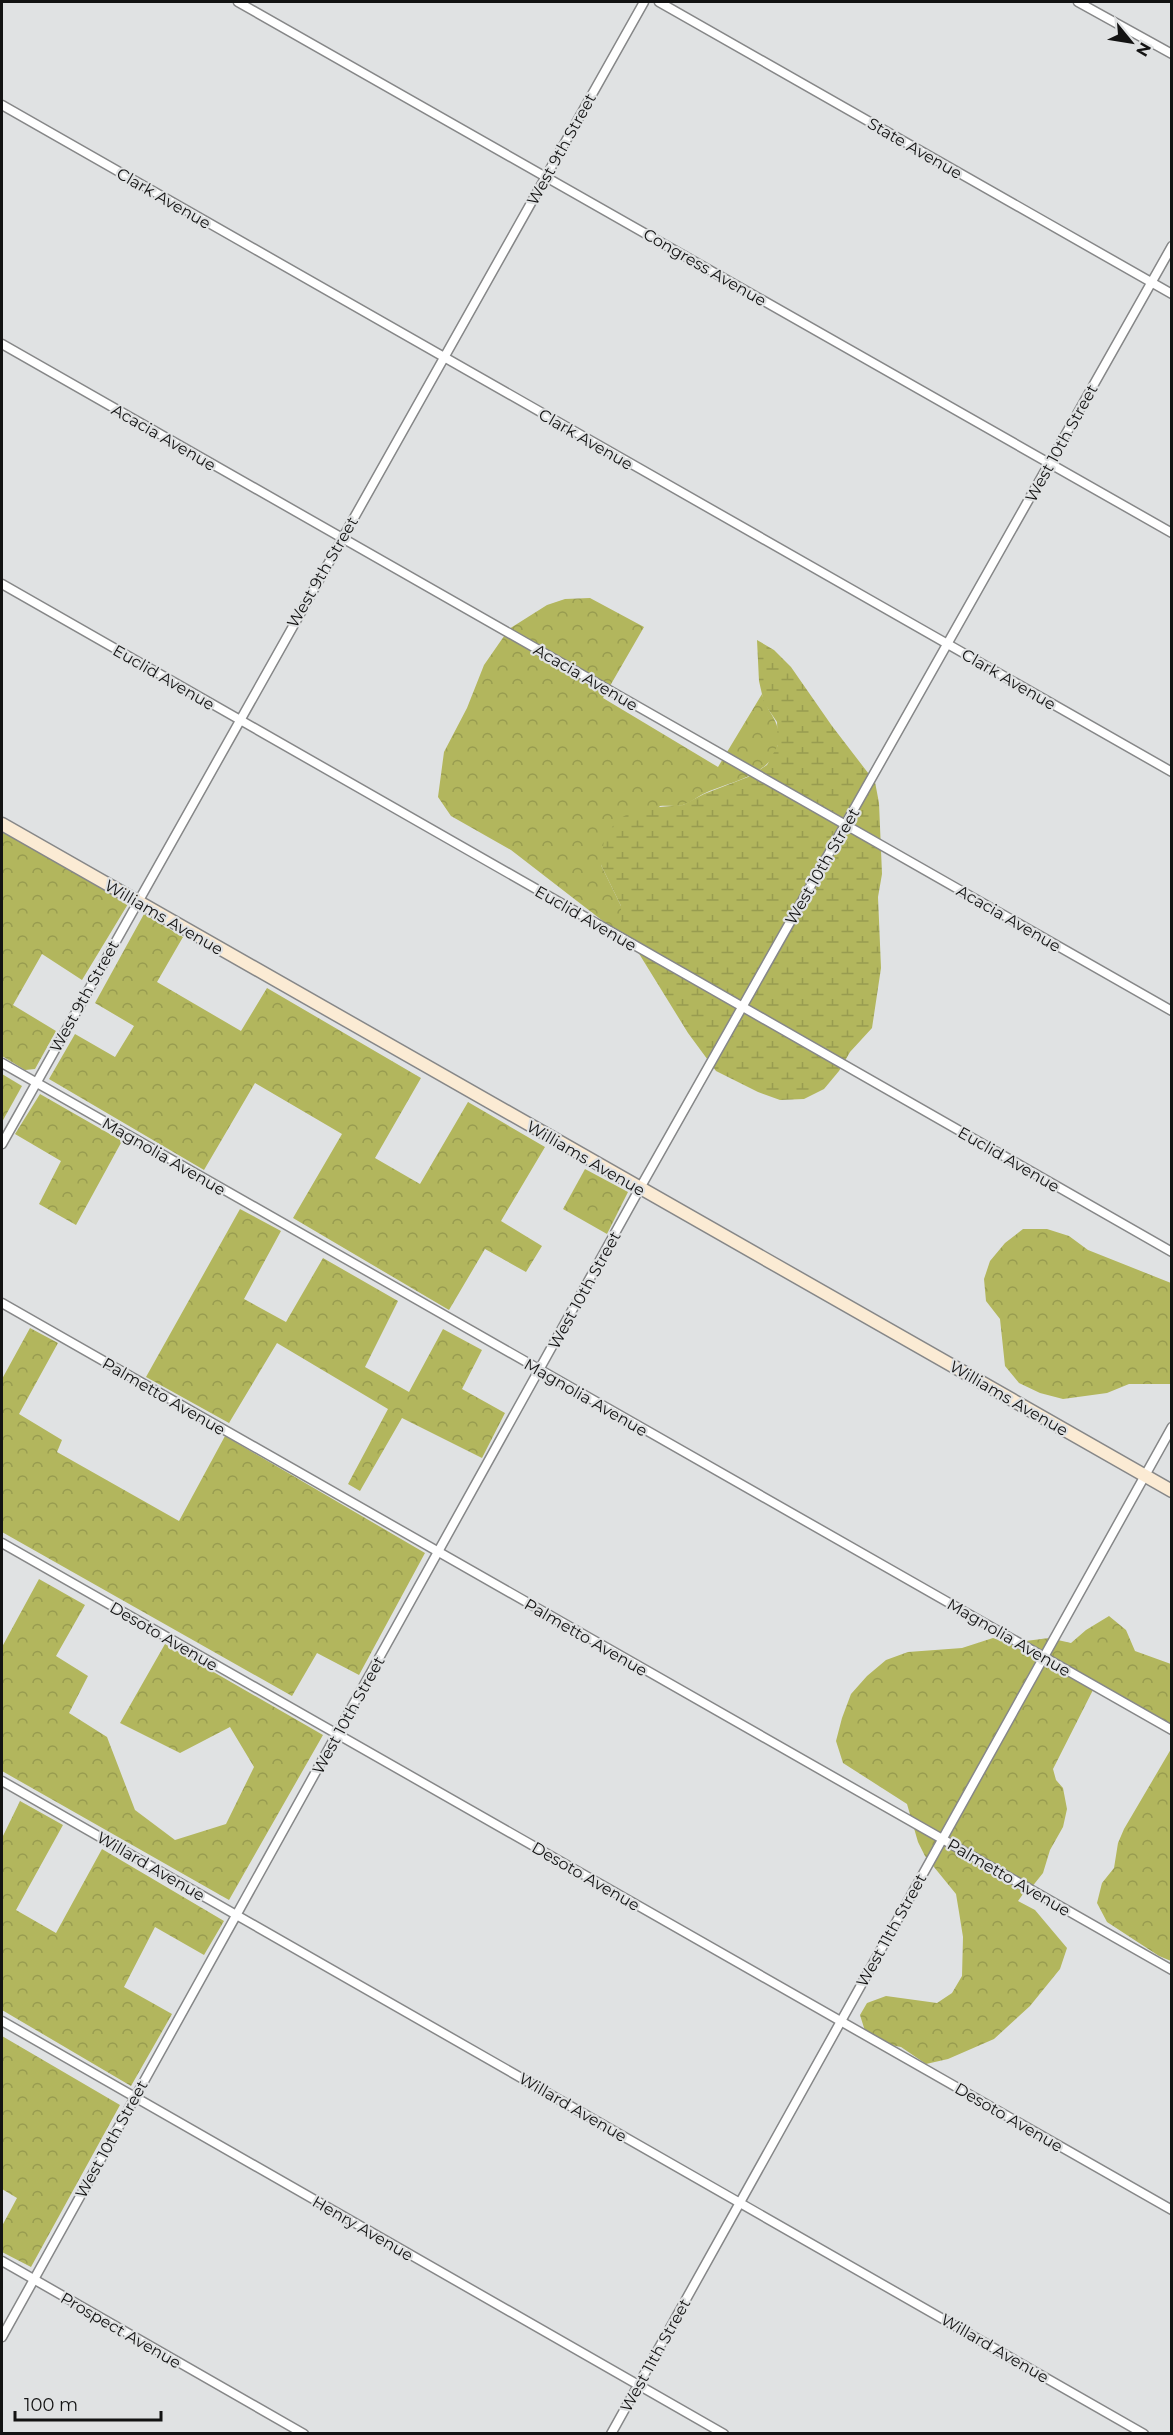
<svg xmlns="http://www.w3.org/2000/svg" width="1173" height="2435" font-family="Montserrat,sans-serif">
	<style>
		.forest { fill: url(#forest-crowns) }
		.wetland { fill: url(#wetland-marsh) }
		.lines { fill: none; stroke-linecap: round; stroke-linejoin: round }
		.street-casing { stroke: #868788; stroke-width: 11 }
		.secondary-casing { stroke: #868788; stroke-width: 15 }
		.street { stroke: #fff; stroke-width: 8 }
		.secondary { stroke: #fbebd4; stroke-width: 12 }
		.labels { text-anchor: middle; stroke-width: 4.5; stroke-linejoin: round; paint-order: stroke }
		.street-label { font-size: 16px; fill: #131313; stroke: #e0e2e3 }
	</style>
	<defs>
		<pattern id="forest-crowns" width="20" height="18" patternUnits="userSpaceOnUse" patternTransform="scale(1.5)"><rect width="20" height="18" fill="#b2b65d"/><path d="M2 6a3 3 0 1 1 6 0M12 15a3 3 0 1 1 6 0" fill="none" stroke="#989c50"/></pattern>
		<pattern id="wetland-marsh" width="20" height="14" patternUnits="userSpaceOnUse" patternTransform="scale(1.5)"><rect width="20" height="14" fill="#b2b65d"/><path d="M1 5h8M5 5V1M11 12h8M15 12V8" fill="none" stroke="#989c50"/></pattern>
	</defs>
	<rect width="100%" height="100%" fill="#e0e2e3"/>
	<g class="forest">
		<path d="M590,598l54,29 -41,71 115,69 44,-73c5,19 21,29 16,51 -8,32 -50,37 -75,49 -6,3 -13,9 -20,11 -7,2 -16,0 -23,1l-59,59 20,41v29l-110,-85 -60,-34 -13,-19 6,-45 23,-44 17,-43 25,-36 38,-24 18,-6z"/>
		<path d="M2,831l126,73 -46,76 -40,-26 -29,51 43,26 -21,38 -10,1 -23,-14z"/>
		<path d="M144,914l39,23 -26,45 84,49 26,-43 154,90 -46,80 45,26 48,-82 77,45 -44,74 41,25 -16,26 -41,-23 -36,61 -156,-92 49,-84 -87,-51 -51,87 -155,-91 26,-45 40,23 19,-31 -39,-23z"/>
		<path d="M2,1074l20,12 -20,36z"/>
		<path d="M40,1094l82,47 -46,84 -37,-21 22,-43 -46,-27z"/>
		<path d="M585,1169l43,23 -21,42 -44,-25z"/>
		<path d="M240,1209l41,22 -37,68 42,23 37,-64 75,43 -33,66 44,25 34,-63 39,21 -20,39 43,24 -23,45 -80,-40 -42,73 -12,-7 40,-75 -111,-66 -48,80 -83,-46z"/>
		<path d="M1023,1229h24l22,7 19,14 83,33v101h-42l-22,9 -44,6 -23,-6 -21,-10 -14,-17 -5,-47 -14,-18 -2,-22 6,-18 15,-18z"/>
		<path d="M30,1328l28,15 -39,71 43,26 -5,12 122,69 46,-85 200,117 -66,122 -42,-22 -25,43 -290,-164v-153z"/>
		<path d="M39,1579l46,26 -29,51 32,20 -19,37 38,24 28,73 40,30 51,-16 28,-57 -24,-40 -50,26 -60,-30 45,-79 158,91 -94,165 -227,-129v-124z"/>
		<path d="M1109,1616l17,14 9,21 36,13v68l-77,-44 -41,81 3,11 7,8 4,21 -4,18 -13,23 -7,23 -12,15 -3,-1 -10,14 17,9 32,38 -7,21 -30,37 -36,33 -46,20 -22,5 -25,-17 -11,-2 -25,-14 -5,-16 7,-12 19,-7 51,7 15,-10 10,-17 1,-39 -4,-25 -3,-18 -31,-38 -7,-14 -11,-38 -64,-41 -7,-22 6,-23 9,-24 16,-18 19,-16 22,-8 54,-4 31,-10 17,5 39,-5 22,5 15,-13z"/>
		<path d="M1171,1749v212l-12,-5 -52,-34 -10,-19 5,-20 12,-15 4,-25 6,-14z"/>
		<path d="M20,1801l43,24 -47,85 40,23 46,-84 122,72 -20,34 -49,-28 -31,60 48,27 -41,72 -129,-76v-172z"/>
		<path d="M2,2036l118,69 -89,162 -29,-15v-26l15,-28 -15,-9z"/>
	</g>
	<path class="wetland" d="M757,640l17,10 17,17 41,59 43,56 4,21 2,47 1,24 -4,23 3,71 -9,60 -22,24 -11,19 -15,18 -20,10 -24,1 -22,-8 -42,-21 -28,-38 -50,-81 -17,-17v-29l-20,-41 3,-26 13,-19 20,-11 46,-4 21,-11 44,-17 19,-12 11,-20 -1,-23 -13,-19 -5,-22z"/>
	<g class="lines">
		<defs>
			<g id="street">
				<path d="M238,2l934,531"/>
				<path d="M659,2l513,292"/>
				<path d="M1078,2l94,52"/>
				<path d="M2,105l1170,667"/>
				<path d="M2,344l1170,667"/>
				<path d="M2,584l1170,668"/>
				<path d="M2,1063l1170,667"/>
				<path d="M2,1144l642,-1142"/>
				<path d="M2,1303l1170,667"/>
				<path d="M2,1543l1170,667"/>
				<path d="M2,1781l1142,653"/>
				<path d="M2,2021l722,413"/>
				<path d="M2,2261l302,173"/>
				<path d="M2,2337l638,-1149 532,-942"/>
				<path d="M611,2434l561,-1007"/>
			</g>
			<path id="secondary" d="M2,824l1170,667"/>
		</defs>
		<use href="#street" class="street-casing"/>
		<use href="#secondary" class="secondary-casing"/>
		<use href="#street" class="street"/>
		<use href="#secondary" class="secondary"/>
	</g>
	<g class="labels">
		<g class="street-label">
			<text transform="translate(915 148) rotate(30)" y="6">State Avenue</text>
			<text transform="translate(561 149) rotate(-61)" y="6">West 9th Street</text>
			<text transform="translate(164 198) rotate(30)" y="6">Clark Avenue</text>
			<text transform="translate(705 267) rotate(30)" y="6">Congress Avenue</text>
			<text transform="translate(164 437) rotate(30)" y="6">Acacia Avenue</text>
			<text transform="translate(586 439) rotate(30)" y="6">Clark Avenue</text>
			<text transform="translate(1061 443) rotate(-61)" y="6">West 10th Street</text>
			<text transform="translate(322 572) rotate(-60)" y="6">West 9th Street</text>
			<text transform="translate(164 677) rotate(30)" y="6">Euclid Avenue</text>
			<text transform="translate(586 677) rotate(30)" y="6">Acacia Avenue</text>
			<text transform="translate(1009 679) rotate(30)" y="6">Clark Avenue</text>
			<text transform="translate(822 866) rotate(-60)" y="6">West 10th Street</text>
			<text transform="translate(164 917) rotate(30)" y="6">Williams Avenue</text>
			<text transform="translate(586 918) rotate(30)" y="6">Euclid Avenue</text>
			<text transform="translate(1009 918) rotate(30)" y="6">Acacia Avenue</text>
			<text transform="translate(84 996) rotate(-61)" y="6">West 9th Street</text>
			<text transform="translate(164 1156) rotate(30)" y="6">Magnolia Avenue</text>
			<text transform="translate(586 1158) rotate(30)" y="6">Williams Avenue</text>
			<text transform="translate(1009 1159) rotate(30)" y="6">Euclid Avenue</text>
			<text transform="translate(584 1290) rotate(-61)" y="6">West 10th Street</text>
			<text transform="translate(164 1396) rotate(30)" y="6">Palmetto Avenue</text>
			<text transform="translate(586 1397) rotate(30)" y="6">Magnolia Avenue</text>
			<text transform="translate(1009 1398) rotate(30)" y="6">Williams Avenue</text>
			<text transform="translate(164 1636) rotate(30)" y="6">Desoto Avenue</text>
			<text transform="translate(586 1637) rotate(30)" y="6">Palmetto Avenue</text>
			<text transform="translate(1009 1637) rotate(30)" y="6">Magnolia Avenue</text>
			<text transform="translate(348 1715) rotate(-61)" y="6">West 10th Street</text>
			<text transform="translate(151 1866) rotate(30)" y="6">Willard Avenue</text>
			<text transform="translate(586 1876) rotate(30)" y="6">Desoto Avenue</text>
			<text transform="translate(1009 1877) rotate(30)" y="6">Palmetto Avenue</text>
			<text transform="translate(891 1930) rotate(-61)" y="6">West 11th Street</text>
			<text transform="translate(573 2107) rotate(30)" y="6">Willard Avenue</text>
			<text transform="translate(1009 2117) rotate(30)" y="6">Desoto Avenue</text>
			<text transform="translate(111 2139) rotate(-61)" y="6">West 10th Street</text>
			<text transform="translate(363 2228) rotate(30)" y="6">Henry Avenue</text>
			<text transform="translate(121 2330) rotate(30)" y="6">Prospect Avenue</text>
			<text transform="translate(995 2348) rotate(30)" y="6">Willard Avenue</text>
			<text transform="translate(655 2355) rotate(-61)" y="6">West 11th Street</text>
		</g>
	</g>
	<rect width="1173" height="2435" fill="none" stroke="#131313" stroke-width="6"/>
	<g transform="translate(1131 42) rotate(120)" stroke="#e0e2e3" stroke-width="4.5" paint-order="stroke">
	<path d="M0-4.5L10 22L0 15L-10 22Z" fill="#131313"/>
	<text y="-9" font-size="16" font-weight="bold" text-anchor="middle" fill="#131313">N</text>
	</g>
	<path d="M15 2411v9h146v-9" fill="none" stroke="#131313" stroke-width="3"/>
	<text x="24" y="2411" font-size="18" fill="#131313" stroke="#e0e2e3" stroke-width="4.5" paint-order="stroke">100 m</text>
</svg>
